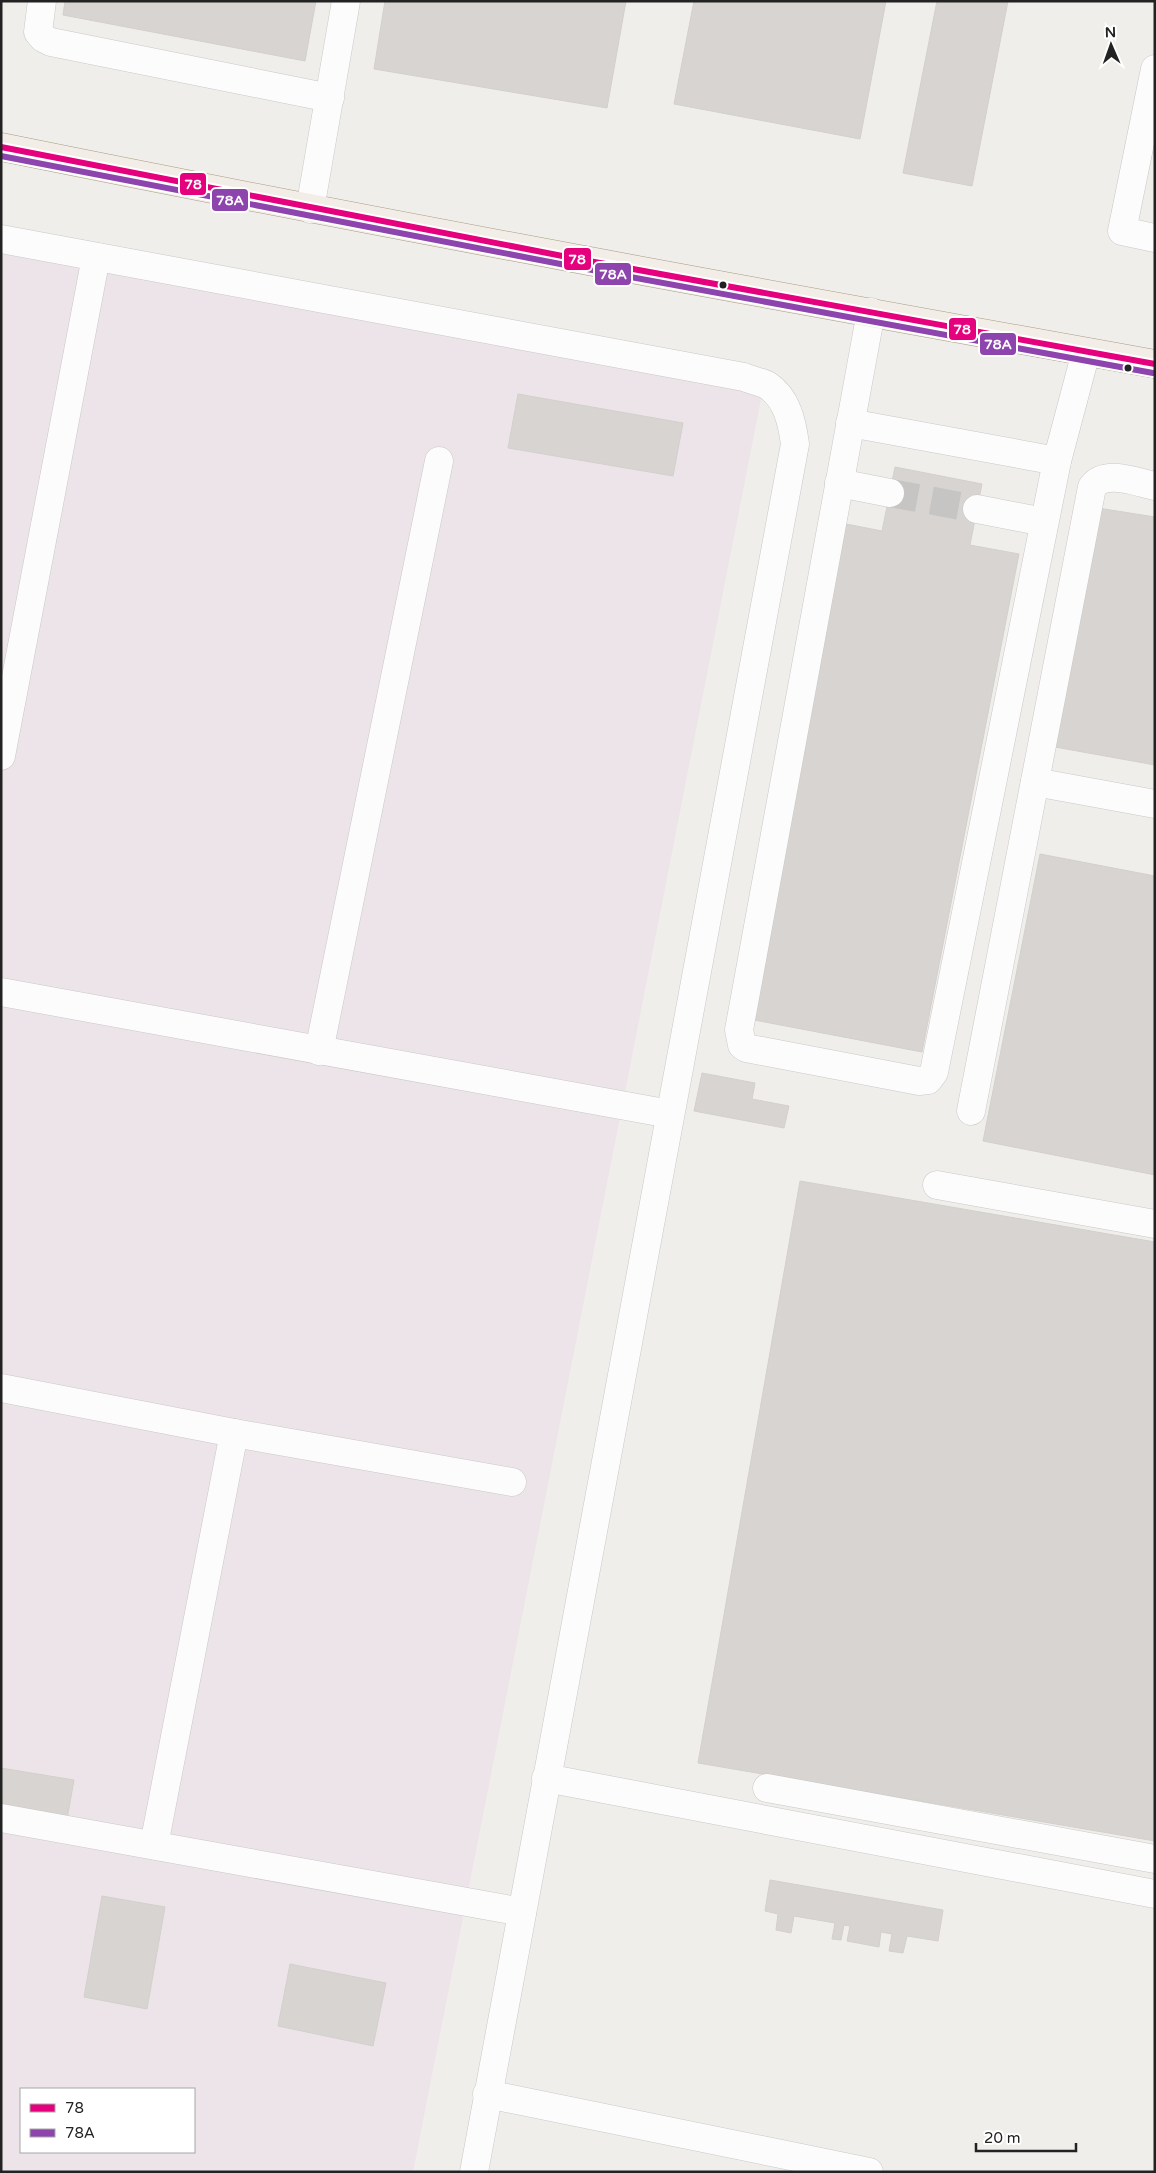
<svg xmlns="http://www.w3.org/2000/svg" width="1156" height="2173" font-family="'Varela Round',sans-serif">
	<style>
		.industrial { fill: #ede4e9; fill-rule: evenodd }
		.building { fill: #d7d4d2; stroke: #d3d0cc }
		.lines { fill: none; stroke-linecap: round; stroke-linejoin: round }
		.minor-tunnel { stroke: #c7c5c3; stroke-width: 28; stroke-dasharray: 28 14; stroke-linecap: butt }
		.minor-casing { stroke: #c9c8c7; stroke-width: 29 }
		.major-casing { stroke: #a79c86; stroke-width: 29 }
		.minor { stroke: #fdfcfc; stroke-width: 28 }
		.major { stroke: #f3ede7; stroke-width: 28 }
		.bus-1-casing { stroke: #fff; stroke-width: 10 }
		.bus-2-casing { stroke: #fff; stroke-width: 10 }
		.bus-1 { stroke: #e5007d; stroke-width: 6 }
		.bus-2 { stroke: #8e44ad; stroke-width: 6 }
		.bus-dot { fill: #222; stroke: #fff; stroke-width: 2 }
		.line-badge { stroke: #fff; stroke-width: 2 }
		.badge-label { font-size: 14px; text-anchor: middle; font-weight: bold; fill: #fff }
	</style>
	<rect width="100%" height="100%" fill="#f0eeeb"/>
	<path class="industrial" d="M1,242l762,147 -350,1783h-412zM21,2089h173v63h-173z"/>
	<g class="building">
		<path d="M65,1h251l-11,60 -242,-46z"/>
		<path d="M385,1h241l-19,107 -233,-39z"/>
		<path d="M694,1h192l-26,138 -186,-35z"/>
		<path d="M937,1h71l-36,185 -69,-13z"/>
		<path d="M518,394l165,29 -10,53 -165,-28z"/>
		<path d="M895,467l87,17 -12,61 49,9 -97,498 -173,-33 97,-495 36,7z"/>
		<path d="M1098,508l57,9v248l-100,-18z"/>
		<path d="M1040,854l115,22v299l-172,-34z"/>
		<path d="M702,1073l53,10 -3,16 37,7 -5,22 -90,-17z"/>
		<path d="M800,1181l355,61v599l-457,-78z"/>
		<path d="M1,1768l73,12 -7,39 -66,-12z"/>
		<path d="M770,1880l173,30 -5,31 -31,-5 -4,17 -14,-2 3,-17 -11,-2 -2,15 -32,-6 3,-15 -6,-1 -3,15 -9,-1 3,-16 -41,-7 -3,17 -15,-3 2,-16 -13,-3z"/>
		<path d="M102,1896l63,11 -18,102 -63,-12z"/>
		<path d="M290,1964l96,19 -13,63 -95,-20z"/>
	</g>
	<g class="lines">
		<path class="minor-tunnel" d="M890,493l87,16"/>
		<defs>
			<g id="minor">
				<path d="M42,1l-4,31 5,6 8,4 279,56"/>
				<path d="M1155,69l-33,162 33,7"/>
				<path d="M310,209l36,-208"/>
				<path d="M1,239l743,138c7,3 16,5 23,8 20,13 25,37 28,59l-321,1728"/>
				<path d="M871,312l-132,718 3,15 4,3 173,33 9,-1 6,-8 123,-611 29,-109"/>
				<path d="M850,423l207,38"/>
				<path d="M839,483l51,10"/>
				<path d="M977,509l67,13"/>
				<path d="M1,756l95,-499"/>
				<path d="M1035,782l120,22"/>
				<path d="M1,992l669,122"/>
				<path d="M319,1051l120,-590"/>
				<path d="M971,1111l121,-624c13,-18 44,-5 63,-1"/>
				<path d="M937,1185l218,39"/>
				<path d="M1,1388l233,45 278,49"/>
				<path d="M546,1778l609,116"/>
				<path d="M767,1788l388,71"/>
				<path d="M1,1818l521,94"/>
				<path d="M154,1845l80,-412"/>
				<path d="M487,2094l382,78"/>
			</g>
			<path id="major" d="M1,147c384,78 769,148 1154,217"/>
		</defs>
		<use href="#minor" class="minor-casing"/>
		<use href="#major" class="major-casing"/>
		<use href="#minor" class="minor"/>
		<use href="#major" class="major"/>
		<defs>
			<path id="bus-1" d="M1,147l577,112 577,105"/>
			<path id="bus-2" d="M1,156l575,111 577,106"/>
		</defs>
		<use href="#bus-1" class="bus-1-casing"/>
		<use href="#bus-2" class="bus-2-casing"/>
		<use href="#bus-1" class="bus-1"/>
		<use href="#bus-2" class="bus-2"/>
	</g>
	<g class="bus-dot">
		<circle cx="723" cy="285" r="4.5"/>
		<circle cx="1128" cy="368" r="4.5"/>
	</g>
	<g class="line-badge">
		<rect x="179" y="172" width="28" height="24" rx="5" fill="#e5007d"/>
		<rect x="211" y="188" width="38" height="24" rx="5" fill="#8e44ad"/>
		<rect x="563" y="247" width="29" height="24" rx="5" fill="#e5007d"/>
		<rect x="594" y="262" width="38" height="24" rx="5" fill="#8e44ad"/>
		<rect x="948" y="317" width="29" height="24" rx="5" fill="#e5007d"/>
		<rect x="979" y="332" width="38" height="24" rx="5" fill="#8e44ad"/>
	</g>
	<g class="badge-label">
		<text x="193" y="189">78</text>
		<text x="230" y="205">78A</text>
		<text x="577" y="264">78</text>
		<text x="613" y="279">78A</text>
		<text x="962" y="334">78</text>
		<text x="998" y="349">78A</text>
	</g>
	<rect width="1156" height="2173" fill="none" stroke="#222222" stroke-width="5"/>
	<rect x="20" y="2088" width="175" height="65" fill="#ffffff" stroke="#a7a7a7"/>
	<rect x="30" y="2104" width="25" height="8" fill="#e5007d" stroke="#a7a7a7"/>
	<text x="65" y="2113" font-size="15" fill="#222222">78</text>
	<rect x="30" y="2129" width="25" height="8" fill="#8e44ad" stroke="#a7a7a7"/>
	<text x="65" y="2138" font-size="15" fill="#222222">78A</text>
	<g transform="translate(1111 45) rotate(358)" stroke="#ffffff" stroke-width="4" paint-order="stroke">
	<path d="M0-4L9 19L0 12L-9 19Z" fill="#222222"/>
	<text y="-8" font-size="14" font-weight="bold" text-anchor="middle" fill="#222222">N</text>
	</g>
	<path d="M976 2143v8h100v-8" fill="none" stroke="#222222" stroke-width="2.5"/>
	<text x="984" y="2143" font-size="15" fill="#222222" stroke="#ffffff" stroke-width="4" paint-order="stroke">20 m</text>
</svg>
